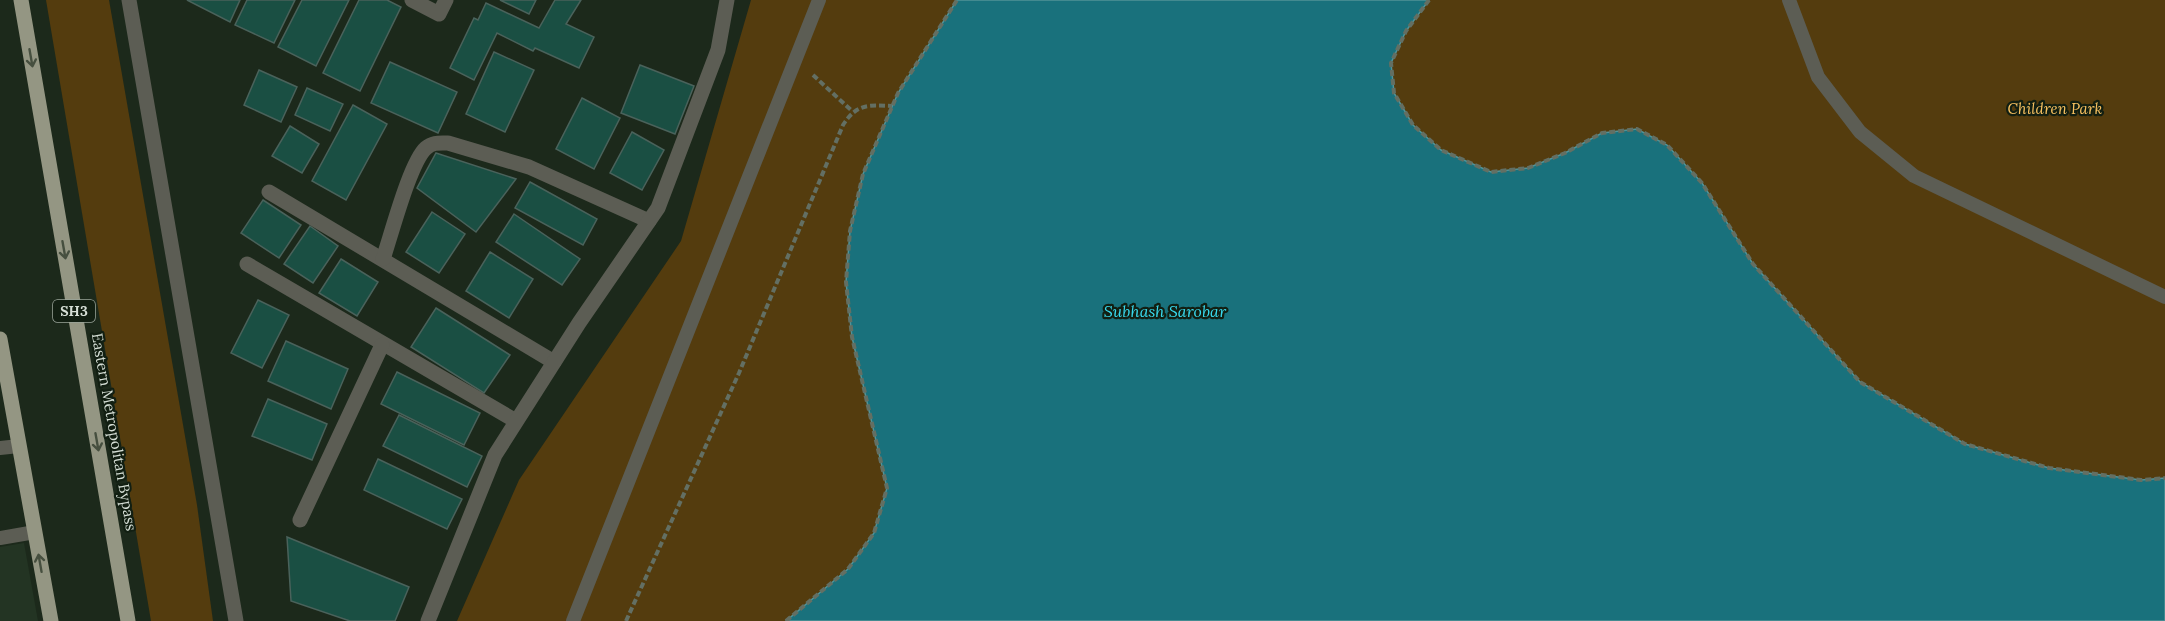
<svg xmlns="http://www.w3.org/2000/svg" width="2165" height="621" font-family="Lora,serif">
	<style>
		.built { fill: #233423 }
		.green { fill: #543c0e }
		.water { fill: #19717c; stroke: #529297; stroke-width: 1.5 }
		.building { fill: #1a4f43; stroke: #4a625b; stroke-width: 1.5 }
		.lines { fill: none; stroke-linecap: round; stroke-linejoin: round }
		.path { stroke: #636f63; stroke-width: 4; stroke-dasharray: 6 3; stroke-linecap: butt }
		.service { stroke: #5c5d54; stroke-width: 14 }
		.minor { stroke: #5c5d54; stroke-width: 15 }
		.tertiary { stroke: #5c5d54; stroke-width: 15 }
		.primary { stroke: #949683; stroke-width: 15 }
		.oneway { stroke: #464f3f }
		.labels { text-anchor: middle; stroke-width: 4.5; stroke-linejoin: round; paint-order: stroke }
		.shield { fill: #121f12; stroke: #9ba59b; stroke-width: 1.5 }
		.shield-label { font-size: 14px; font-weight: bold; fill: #d6dfd6 }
		.park-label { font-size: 15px; font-style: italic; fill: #f8c261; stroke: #121f12 }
		.street-label { font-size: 15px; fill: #d6dfd6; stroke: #121f12 }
		.water-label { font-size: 16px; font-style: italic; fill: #38dbef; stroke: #121f12 }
	</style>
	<rect width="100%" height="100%" fill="#1c291b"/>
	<path class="built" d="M24,543l14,78h-38v-74z"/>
	<g class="green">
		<path d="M46,0h63l88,505 16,116h-62z"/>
		<path d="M751,0h1414v621h-1708l62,-141 162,-239z"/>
	</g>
	<path class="water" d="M957,0h472l-23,31 -15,32 3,30 19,32 28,25 50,22 37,-4 37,-15 37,-20 35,-4 30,16 35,38 51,81 107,118 105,62 84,24 92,12 24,-2v143h-1379l62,-52 26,-36 13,-45 -35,-151 -6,-55 4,-51 13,-57 35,-81z"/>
	<g class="building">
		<path d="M187,0h53l-10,22z"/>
		<path d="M247,0h48l-21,43 -39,-18z"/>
		<path d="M302,0h47l-33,66 -38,-19z"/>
		<path d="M359,0h28l14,7 -41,84 -37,-18z"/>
		<path d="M500,0h36l-7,14z"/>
		<path d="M555,0h26l-15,24 28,13 -15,31 -44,-20 -2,3 -36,-18 -23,47 -24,-12 24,-50 4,2 8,-17 53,25z"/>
		<path d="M494,52l40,18 -29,62 -39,-18z"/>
		<path d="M390,62l67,30 -19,41 -67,-30z"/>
		<path d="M640,65l54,21 -19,48 -54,-21z"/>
		<path d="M259,70l38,17 -16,35 -37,-17z"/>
		<path d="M307,88l36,16 -13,27 -35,-16z"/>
		<path d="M582,98l38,20 -26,51 -38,-20z"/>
		<path d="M353,105l34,19 -41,76 -34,-19z"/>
		<path d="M290,126l29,18 -17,29 -30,-17z"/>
		<path d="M632,132l32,18 -22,40 -32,-17z"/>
		<path d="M436,153l80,26 -40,53 -59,-44z"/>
		<path d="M530,182l67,37 -14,26 -68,-37z"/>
		<path d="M263,200l38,25 -22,33 -38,-25z"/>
		<path d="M432,212l33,22 -26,39 -33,-21z"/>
		<path d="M514,214l66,45 -18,26 -66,-43z"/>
		<path d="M310,226l28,20 -25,37 -29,-19z"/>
		<path d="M490,252l43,27 -24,39 -43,-27z"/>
		<path d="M341,259l37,23 -21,34 -38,-23z"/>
		<path d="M258,300l31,15 -27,53 -31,-15z"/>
		<path d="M436,308l74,47 -26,38 -73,-46z"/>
		<path d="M286,341l62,28 -17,40 -63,-28z"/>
		<path d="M397,372l83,41 -16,32 -83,-41z"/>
		<path d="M268,399l59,25 -15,36 -60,-24z"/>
		<path d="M399,415l83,41 -15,31 -84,-41z"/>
		<path d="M378,459l84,40 -15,30 -83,-39z"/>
		<path d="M287,537l122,50 -14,34h-45l-59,-20z"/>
	</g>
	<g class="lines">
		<g class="path">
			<path d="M1429,0l-23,31 -15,32 3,30 19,32 28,25 50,22 37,-4 37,-15 37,-20 35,-4 30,16 35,38 51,81 107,118 105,62 84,24 92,12 24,-2"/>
			<path d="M813,75l39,36"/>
			<path d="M626,621l113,-248 104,-248c14,-22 26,-20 49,-19"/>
			<path d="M786,621l62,-52 26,-36 13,-45 -35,-151 -6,-55 4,-51 13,-57 35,-81 59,-93"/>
		</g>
		<g class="service">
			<path d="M1789,0l29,77 42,55 54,44 251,121"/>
			<path d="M0,448l19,-2"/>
			<path d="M0,538l35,-6"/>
			<path d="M573,621l246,-621"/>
		</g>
		<g class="minor">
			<path d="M412,0l27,14 7,-14"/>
			<path d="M269,192l285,170"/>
			<path d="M383,259c8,-23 27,-97 43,-111 7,-6 13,-5 22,-5l81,24 120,54"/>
			<path d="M247,264l269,157"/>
			<path d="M300,520l82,-175"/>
		</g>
		<g class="tertiary">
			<path d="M129,0l107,621"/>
			<path d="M428,621l67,-166 84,-132 79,-115 60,-158 9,-50"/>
		</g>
		<g class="primary">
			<path d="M21,0l107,621"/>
			<path d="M0,339l51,282"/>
		</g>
	</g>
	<defs><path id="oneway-shaft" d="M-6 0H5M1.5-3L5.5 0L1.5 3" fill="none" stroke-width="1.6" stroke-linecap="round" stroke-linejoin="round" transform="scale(1.5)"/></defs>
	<g class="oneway">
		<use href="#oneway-shaft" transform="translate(31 58) rotate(80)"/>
		<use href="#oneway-shaft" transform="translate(64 250) rotate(80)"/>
		<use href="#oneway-shaft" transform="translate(97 442) rotate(80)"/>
		<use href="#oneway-shaft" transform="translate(40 563) rotate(-100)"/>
	</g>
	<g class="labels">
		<rect class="shield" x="53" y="300" width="42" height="22" rx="4.5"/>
		<g class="shield-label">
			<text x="74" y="316">SH3</text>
		</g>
		<g class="park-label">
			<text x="2055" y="114">Children Park</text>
		</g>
		<g class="street-label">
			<text transform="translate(114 432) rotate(80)" y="5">Eastern Metropolitan Bypass</text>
		</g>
		<g class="water-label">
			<text x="1165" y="317">Subhash Sarobar</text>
		</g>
	</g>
</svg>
